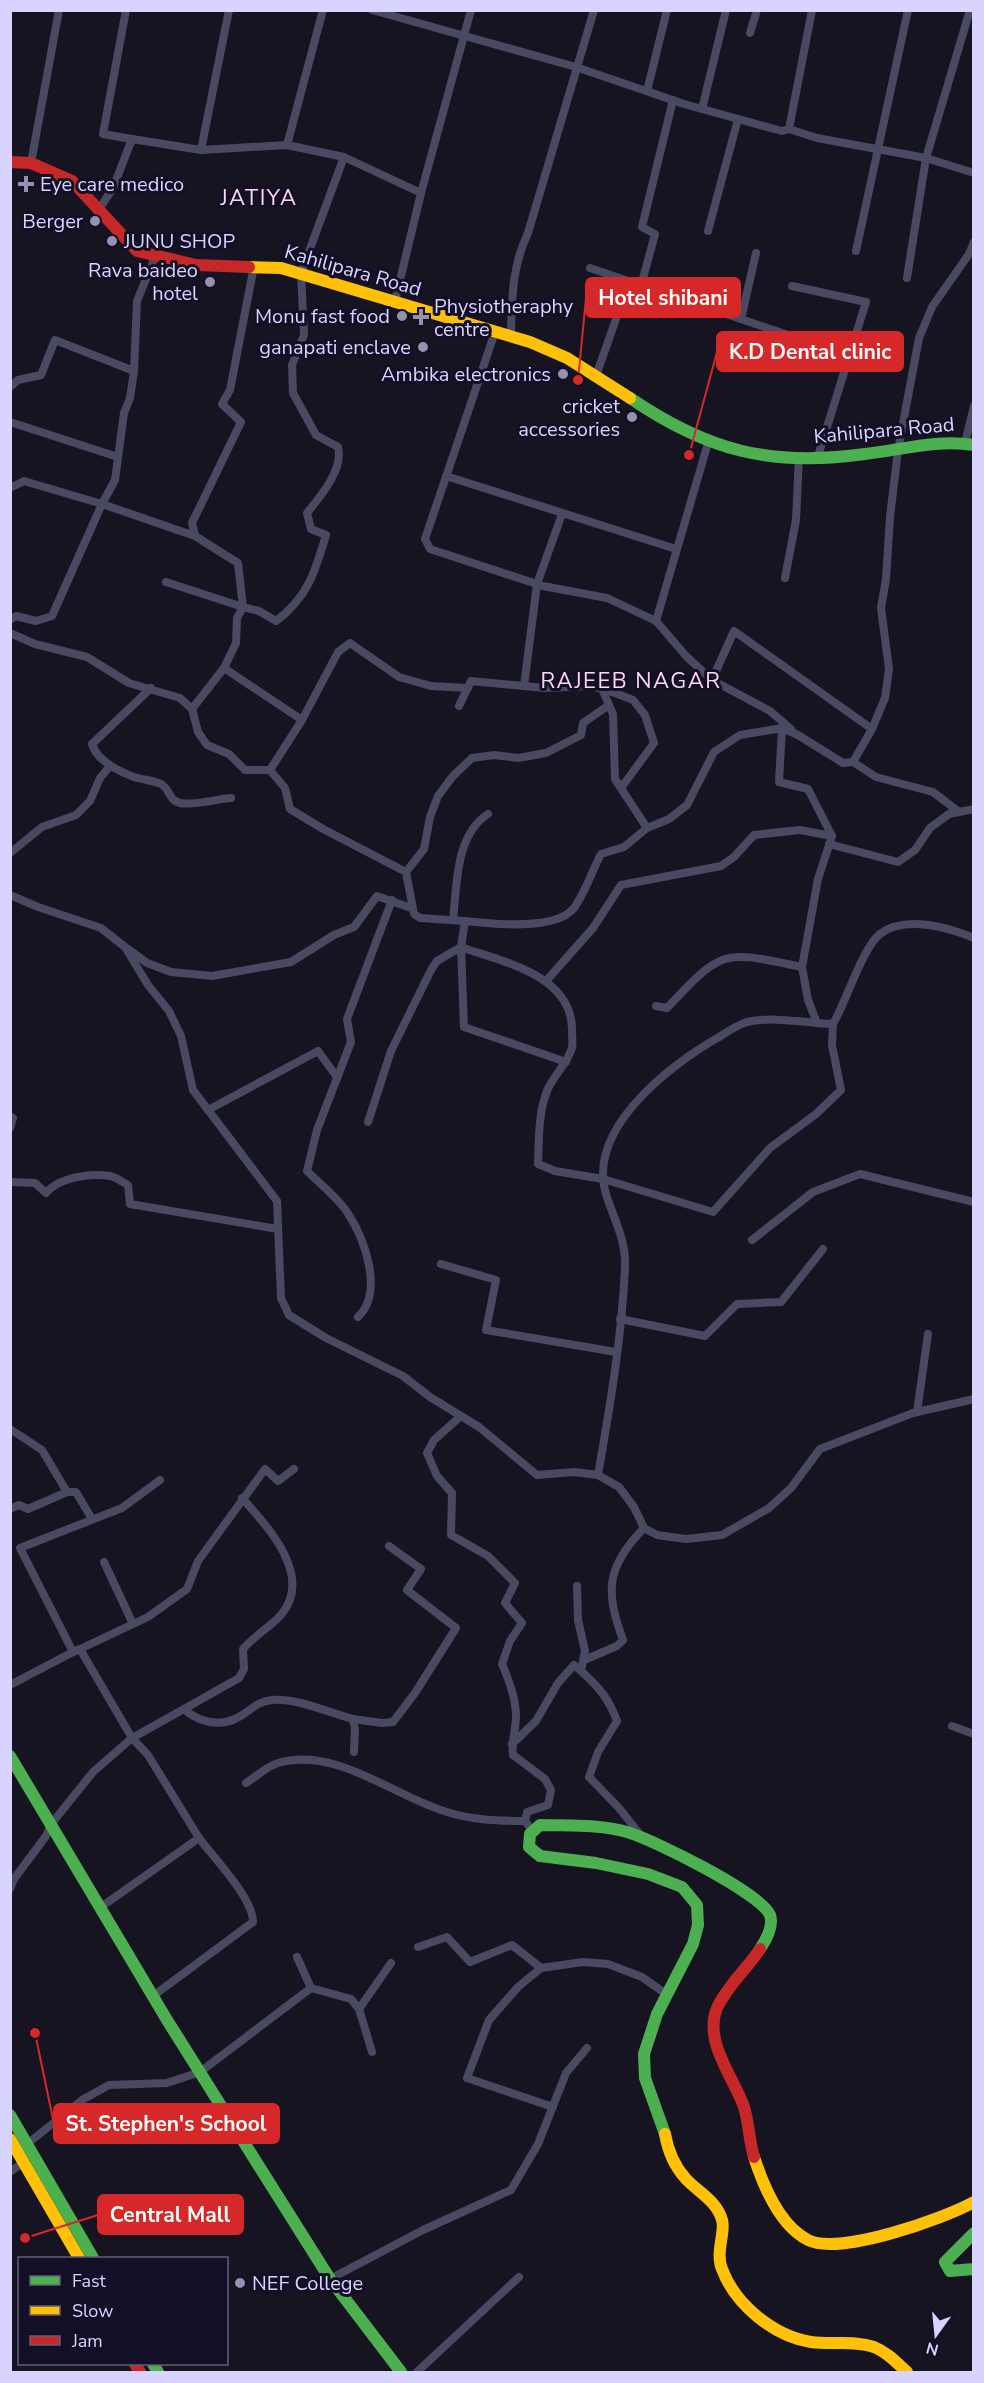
<svg xmlns="http://www.w3.org/2000/svg" width="984" height="2383" font-family="'Nunito Sans',sans-serif">
	<style>
		.lines { fill: none; stroke-linecap: round; stroke-linejoin: round }
		.street { stroke: #4a4962; stroke-width: 8 }
		.fast { stroke: #4caf50; stroke-width: 12 }
		.slow { stroke: #ffc107; stroke-width: 12 }
		.jam { stroke: #c62828; stroke-width: 12 }
		.poi-dot { fill: #9591b1; stroke: #130f26; stroke-width: 2 }
		.labels { text-anchor: middle; stroke-width: 6; stroke-linejoin: round; paint-order: stroke }
		.poi-label { font-size: 20px; fill: #d9d4ff; stroke: #130f26; text-anchor: end }
		.street-label { font-size: 20px; fill: #d9d4ff; stroke: #130f26 }
		.quarter-label { font-size: 22px; letter-spacing: 1.5px; fill: #ffd6f0; stroke: #130f26 }
		.leader { fill: none; stroke: #d62828; stroke-width: 2 }
		.callout-dot { fill: #d62828; stroke: #130f26; stroke-width: 2 }
		.callout { fill: #d62828; stroke: #d62828; stroke-width: 2 }
		.callout-label { font-size: 21px; text-anchor: middle; font-weight: bold; fill: #fff }
	</style>
	<rect width="100%" height="100%" fill="#161421"/>
	<g class="lines">
		<g class="street">
			<path d="M372,10l204,57 108,37 98,27 7,-2 28,9 109,20 48,15"/>
			<path d="M750,33l7,-23"/>
			<path d="M647,91l20,-81"/>
			<path d="M702,109l24,-99"/>
			<path d="M789,129l23,-119"/>
			<path d="M132,139l69,11 28,-140"/>
			<path d="M287,145l36,-135"/>
			<path d="M201,150l86,-5 57,12 77,36"/>
			<path d="M344,157l-43,116 3,62 -12,30 1,28 23,42 22,12c6,22 -18,50 -31,66l4,16 15,6c-11,37 -18,62 -50,86l-17,-10 -16,-4 -6,11 -1,25 -12,25 78,52 -32,50 15,18 5,21 33,20 83,43 8,42 6,4 45,3"/>
			<path d="M31,163l28,-153"/>
			<path d="M98,211l15,-23 19,-49 -29,-5 23,-124"/>
			<path d="M708,231l30,-112"/>
			<path d="M856,251l52,-241"/>
			<path d="M590,268l198,67"/>
			<path d="M907,278l19,-120 44,-148"/>
			<path d="M641,286l14,-52 -13,-7 31,-127"/>
			<path d="M792,286l74,16 -48,154"/>
			<path d="M395,301l26,-108 50,-183"/>
			<path d="M741,319l15,-66"/>
			<path d="M495,332l-70,207 5,10 113,37 64,12 49,23"/>
			<path d="M511,334c1,-36 1,-68 17,-101l66,-223"/>
			<path d="M596,376l33,-94"/>
			<path d="M10,387l8,-7 23,-5 14,-35 79,31"/>
			<path d="M10,422l108,35"/>
			<path d="M708,443l-52,178 30,35 26,24 58,31 21,18"/>
			<path d="M965,443l9,-37"/>
			<path d="M446,476l230,73"/>
			<path d="M10,488l14,-7 78,23 13,-24 9,-67 6,-15 4,-27 3,-70 18,-44"/>
			<path d="M785,578l11,-58 3,-64"/>
			<path d="M166,582l77,25 -5,-44 -43,-27 -3,-13 49,-101 -19,-18 8,-14 24,-124"/>
			<path d="M10,620l6,-4 20,5 16,-5 50,-112 93,32"/>
			<path d="M10,633l25,11 52,13 42,26 51,15 12,11 32,-41"/>
			<path d="M712,680l22,-49 138,98"/>
			<path d="M524,686l13,-102 25,-70"/>
			<path d="M151,688l-59,56c5,17 26,27 42,33 9,3 19,3 27,7 9,5 8,17 19,19 15,3 36,-4 51,-5"/>
			<path d="M602,689l11,25 2,65 32,49"/>
			<path d="M459,706l12,-25 74,7 46,-2 24,7 18,7 12,15 9,28 -33,45"/>
			<path d="M192,709l6,23 9,13 22,9 16,16h25"/>
			<path d="M302,720l36,-68 12,-9 49,34 32,9 37,2"/>
			<path d="M782,728l-3,54 29,7 24,47 -14,43 -16,88 6,33 9,23"/>
			<path d="M853,762l23,15 57,15 26,20"/>
			<path d="M829,844l69,18 17,-12 15,-22 19,-14 25,-5"/>
			<path d="M10,853l32,-26 34,-12 14,-14 10,-23 10,-12"/>
			<path d="M406,872l18,-23 6,-32 8,-21 15,-20 19,-18 22,-3 24,3 28,-5 35,-18 2,-12 26,-18"/>
			<path d="M10,895l28,12 63,21 24,19 23,38 21,26 12,25 12,54 84,111 4,97 8,17 37,23 77,38 27,21 49,30 58,48 37,-3 24,3 21,12 15,20 10,21 13,7 29,4 36,-4 47,-27 22,-20 29,-39 93,-36 61,-14"/>
			<path d="M453,920c4,-34 2,-85 35,-106"/>
			<path d="M128,949l19,14 24,9 41,4 79,-14 43,-27 20,-8 23,-31 34,12"/>
			<path d="M546,981l47,-53 28,-43 100,-19 13,-9 20,-22 46,-5 32,6"/>
			<path d="M656,1006l11,2c57,-61 56,-57 135,-41"/>
			<path d="M833,1024l-1,21 9,45 -25,24 -46,34 -57,64 -110,-33 -48,-8 -17,-7c1,-24 0,-50 9,-73 6,-15 20,-27 25,-43 1,-6 0,-12 0,-18 0,-55 -69,-68 -111,-83l4,-26c26,3 91,10 109,-13 11,-15 18,-37 27,-54l23,-7 23,-19 22,-9 18,-14 27,-53 26,-17 42,-7 16,7 45,28 10,-1 19,-33 13,-31 4,-29 -8,-61 5,-29 4,-62 8,-67 21,-112 13,-31 37,-53 5,-12"/>
			<path d="M208,1110l110,-59 19,26"/>
			<path d="M10,1116l3,2 -3,10"/>
			<path d="M368,1122l23,-71 40,-81 6,-9 24,-14 3,80 102,35"/>
			<path d="M10,1182l25,1 11,10c13,-16 45,-20 64,-17 6,1 12,6 18,9l2,19 148,25"/>
			<path d="M752,1240l61,-48 47,-18 114,28"/>
			<path d="M441,1264l55,16 -10,50 130,22"/>
			<path d="M358,1317c26,-25 7,-78 -11,-105 -10,-15 -27,-28 -40,-41l10,-41 34,-88 -4,-23 45,-119"/>
			<path d="M620,1319l85,17 32,-32 44,-2 42,-53"/>
			<path d="M917,1412l11,-78"/>
			<path d="M461,1416l-27,24 -7,13 10,23 15,17 -1,42 37,21 27,27 -10,20 17,20 -12,18 -8,23c7,16 14,34 14,52 0,14 -5,25 -3,39l32,24 6,11 -3,15 -21,7 -2,9 7,9"/>
			<path d="M10,1429l32,21 25,42h9l16,27"/>
			<path d="M598,1475c12,-69 24,-139 27,-208 2,-35 -22,-64 -22,-92 -1,-58 71,-112 116,-138 8,-5 18,-12 28,-15 26,-6 59,1 86,2 13,-22 30,-77 47,-90 24,-19 68,-7 94,4"/>
			<path d="M10,1509l9,-4 9,4 39,-17"/>
			<path d="M104,1562l29,62"/>
			<path d="M577,1586l1,34 7,31 -4,20c18,16 28,28 36,50l-19,31 -9,25 30,31 23,29"/>
			<path d="M80,1649l68,-32 39,-28 11,-28 67,-92 13,12 16,-12"/>
			<path d="M584,1660l33,-14 6,-6c-18,-49 -17,-73 21,-112"/>
			<path d="M10,1685l63,-33"/>
			<path d="M184,1709l55,-31 5,-9 -1,-20c11,-13 26,-21 38,-34 33,-39 -13,-88 -39,-117"/>
			<path d="M353,1719l29,4 11,-1 22,-29 41,-65 -49,-38 14,-21 -32,-23"/>
			<path d="M952,1726l22,8"/>
			<path d="M512,1744l24,-23 22,-38 16,-18 7,6"/>
			<path d="M246,1783c10,-6 21,-17 32,-20 58,-17 117,34 169,49 25,8 51,9 78,9"/>
			<path d="M10,1889l4,-10 32,-43 6,-13 41,-51 39,-34 52,-29c13,12 33,18 51,10 14,-6 21,-18 37,-19 22,-3 58,13 81,19l2,10 -1,23"/>
			<path d="M101,1907l98,-69 -51,-83 -16,-17 -52,-89 -7,3 -53,-104 102,-40 38,-28"/>
			<path d="M418,1947l29,-10 23,25 42,-17 29,23"/>
			<path d="M297,1957l14,31 40,11 8,10"/>
			<path d="M153,1996l100,-74c0,-24 -39,-64 -54,-84"/>
			<path d="M372,2052l-13,-43 32,-46"/>
			<path d="M553,2107l-86,-29 22,-58 29,-33 23,-19 42,-6 25,2 34,13 24,17"/>
			<path d="M27,2144l55,-44 27,-15 58,-2 33,-11 111,-84"/>
			<path d="M10,2172l14,-10"/>
			<path d="M330,2279l93,-49 88,-40 27,-46 28,-71 21,-25"/>
			<path d="M417,2372l102,-95"/>
		</g>
		<g class="fast">
			<path d="M630,398c78,53 140,69 235,56 37,-4 71,-15 109,-9"/>
			<path d="M10,1756l157,264 163,259 71,93"/>
			<path d="M10,2115l83,143"/>
			<path d="M665,2134l-20,-56 -1,-24 13,-40 36,-70 5,-19 -1,-20 -15,-18 -34,-13 -52,-11 -56,-7 -11,-9 1,-13 10,-9c29,1 59,-1 87,7 25,7 134,61 143,83 4,11 -4,25 -10,34"/>
			<path d="M974,2233l-29,29 5,9 24,-2"/>
			<path d="M153,2364l5,8"/>
		</g>
		<g class="slow">
			<path d="M249,267l32,1 249,74 37,16 63,40"/>
			<path d="M665,2134c3,17 9,32 21,45 12,13 31,22 36,41 4,11 -7,32 0,49 13,35 51,67 89,73 21,3 43,-2 63,5 13,5 23,16 33,25"/>
			<path d="M10,2139l69,119"/>
			<path d="M754,2157c9,28 26,69 54,83 31,16 135,-21 166,-38"/>
		</g>
		<g class="jam">
			<path d="M10,162l21,1 41,18 65,70 59,14 53,2"/>
			<path d="M754,2157c-5,-16 -5,-34 -10,-50 -10,-29 -41,-66 -27,-99 10,-22 30,-39 43,-59"/>
			<path d="M135,2364l5,8"/>
		</g>
	</g>
	<g class="poi-dot">
		<path d="M23 175h6v6h6v6h-6v6h-6v-6h-6v-6h6z"/>
		<circle cx="95" cy="221" r="6"/>
		<circle cx="112" cy="241" r="6"/>
		<circle cx="210" cy="282" r="6"/>
		<circle cx="402" cy="316" r="6"/>
		<path d="M418 308h6v6h6v6h-6v6h-6v-6h-6v-6h6z"/>
		<circle cx="423" cy="347" r="6"/>
		<circle cx="563" cy="374" r="6"/>
		<circle cx="632" cy="417" r="6"/>
		<circle cx="240" cy="2283" r="6"/>
	</g>
	<g class="labels">
		<g class="poi-label">
			<text x="40" y="191" text-anchor="start">Eye care medico</text>
			<text x="83" y="228">Berger</text>
			<text x="124" y="248" text-anchor="start">JUNU SHOP</text>
			<text x="198" y="277">Rava baideo<tspan x="198" dy="23">hotel</tspan></text>
			<text x="434" y="313" text-anchor="start">Physiotheraphy<tspan x="434" dy="23">centre</tspan></text>
			<text x="390" y="323">Monu fast food</text>
			<text x="411" y="354">ganapati enclave</text>
			<text x="551" y="381">Ambika electronics</text>
			<text x="620" y="413">cricket<tspan x="620" dy="23">accessories</tspan></text>
			<text x="252" y="2290" text-anchor="start">NEF College</text>
		</g>
		<g class="street-label">
			<text transform="translate(353 270) rotate(16)" y="7">Kahilipara Road</text>
			<text transform="translate(884 430) rotate(-5)" y="7">Kahilipara Road</text>
		</g>
		<g class="quarter-label">
			<text x="259" y="205">JATIYA</text>
			<text x="631" y="688">RAJEEB NAGAR</text>
		</g>
	</g>
	<path class="leader" d="M578 380L586 298M689 455L717 352M35 2033L54 2124M25 2238L98 2215"/>
	<g class="callout-dot">
		<circle cx="578" cy="380" r="6"/>
		<circle cx="689" cy="455" r="6"/>
		<circle cx="35" cy="2033" r="6"/>
		<circle cx="25" cy="2238" r="6"/>
	</g>
	<g class="callout">
		<rect x="586" y="278" width="154" height="39" rx="6"/>
		<rect x="717" y="332" width="186" height="39" rx="6"/>
		<rect x="54" y="2104" width="225" height="39" rx="6"/>
		<rect x="98" y="2195" width="145" height="39" rx="6"/>
	</g>
	<g class="callout-label">
		<text x="663" y="305">Hotel shibani</text>
		<text x="810" y="359">K.D Dental clinic</text>
		<text x="166" y="2131">St. Stephen's School</text>
		<text x="170" y="2222">Central Mall</text>
	</g>
	<rect width="984" height="2383" fill="none" stroke="#d9d4ff" stroke-width="24"/>
	<rect x="18" y="2257" width="210" height="108" fill="#130f26" stroke="#625e7d" stroke-width="1.5"/>
	<rect x="30" y="2276" width="30" height="9" fill="#4caf50" stroke="#625e7d" stroke-width="1.5"/>
	<text x="72" y="2287" font-size="18" fill="#d9d4ff">Fast</text>
	<rect x="30" y="2306" width="30" height="9" fill="#ffc107" stroke="#625e7d" stroke-width="1.5"/>
	<text x="72" y="2317" font-size="18" fill="#d9d4ff">Slow</text>
	<rect x="30" y="2336" width="30" height="9" fill="#c62828" stroke="#625e7d" stroke-width="1.5"/>
	<text x="72" y="2347" font-size="18" fill="#d9d4ff">Jam</text>
	<g transform="translate(936 2335) rotate(195)" stroke="#130f26" stroke-width="4.5" paint-order="stroke">
	<path d="M0-4.5L10 22L0 15L-10 22Z" fill="#d9d4ff"/>
	<text y="-9" font-size="16" font-weight="bold" text-anchor="middle" fill="#d9d4ff">N</text>
	</g>
</svg>
